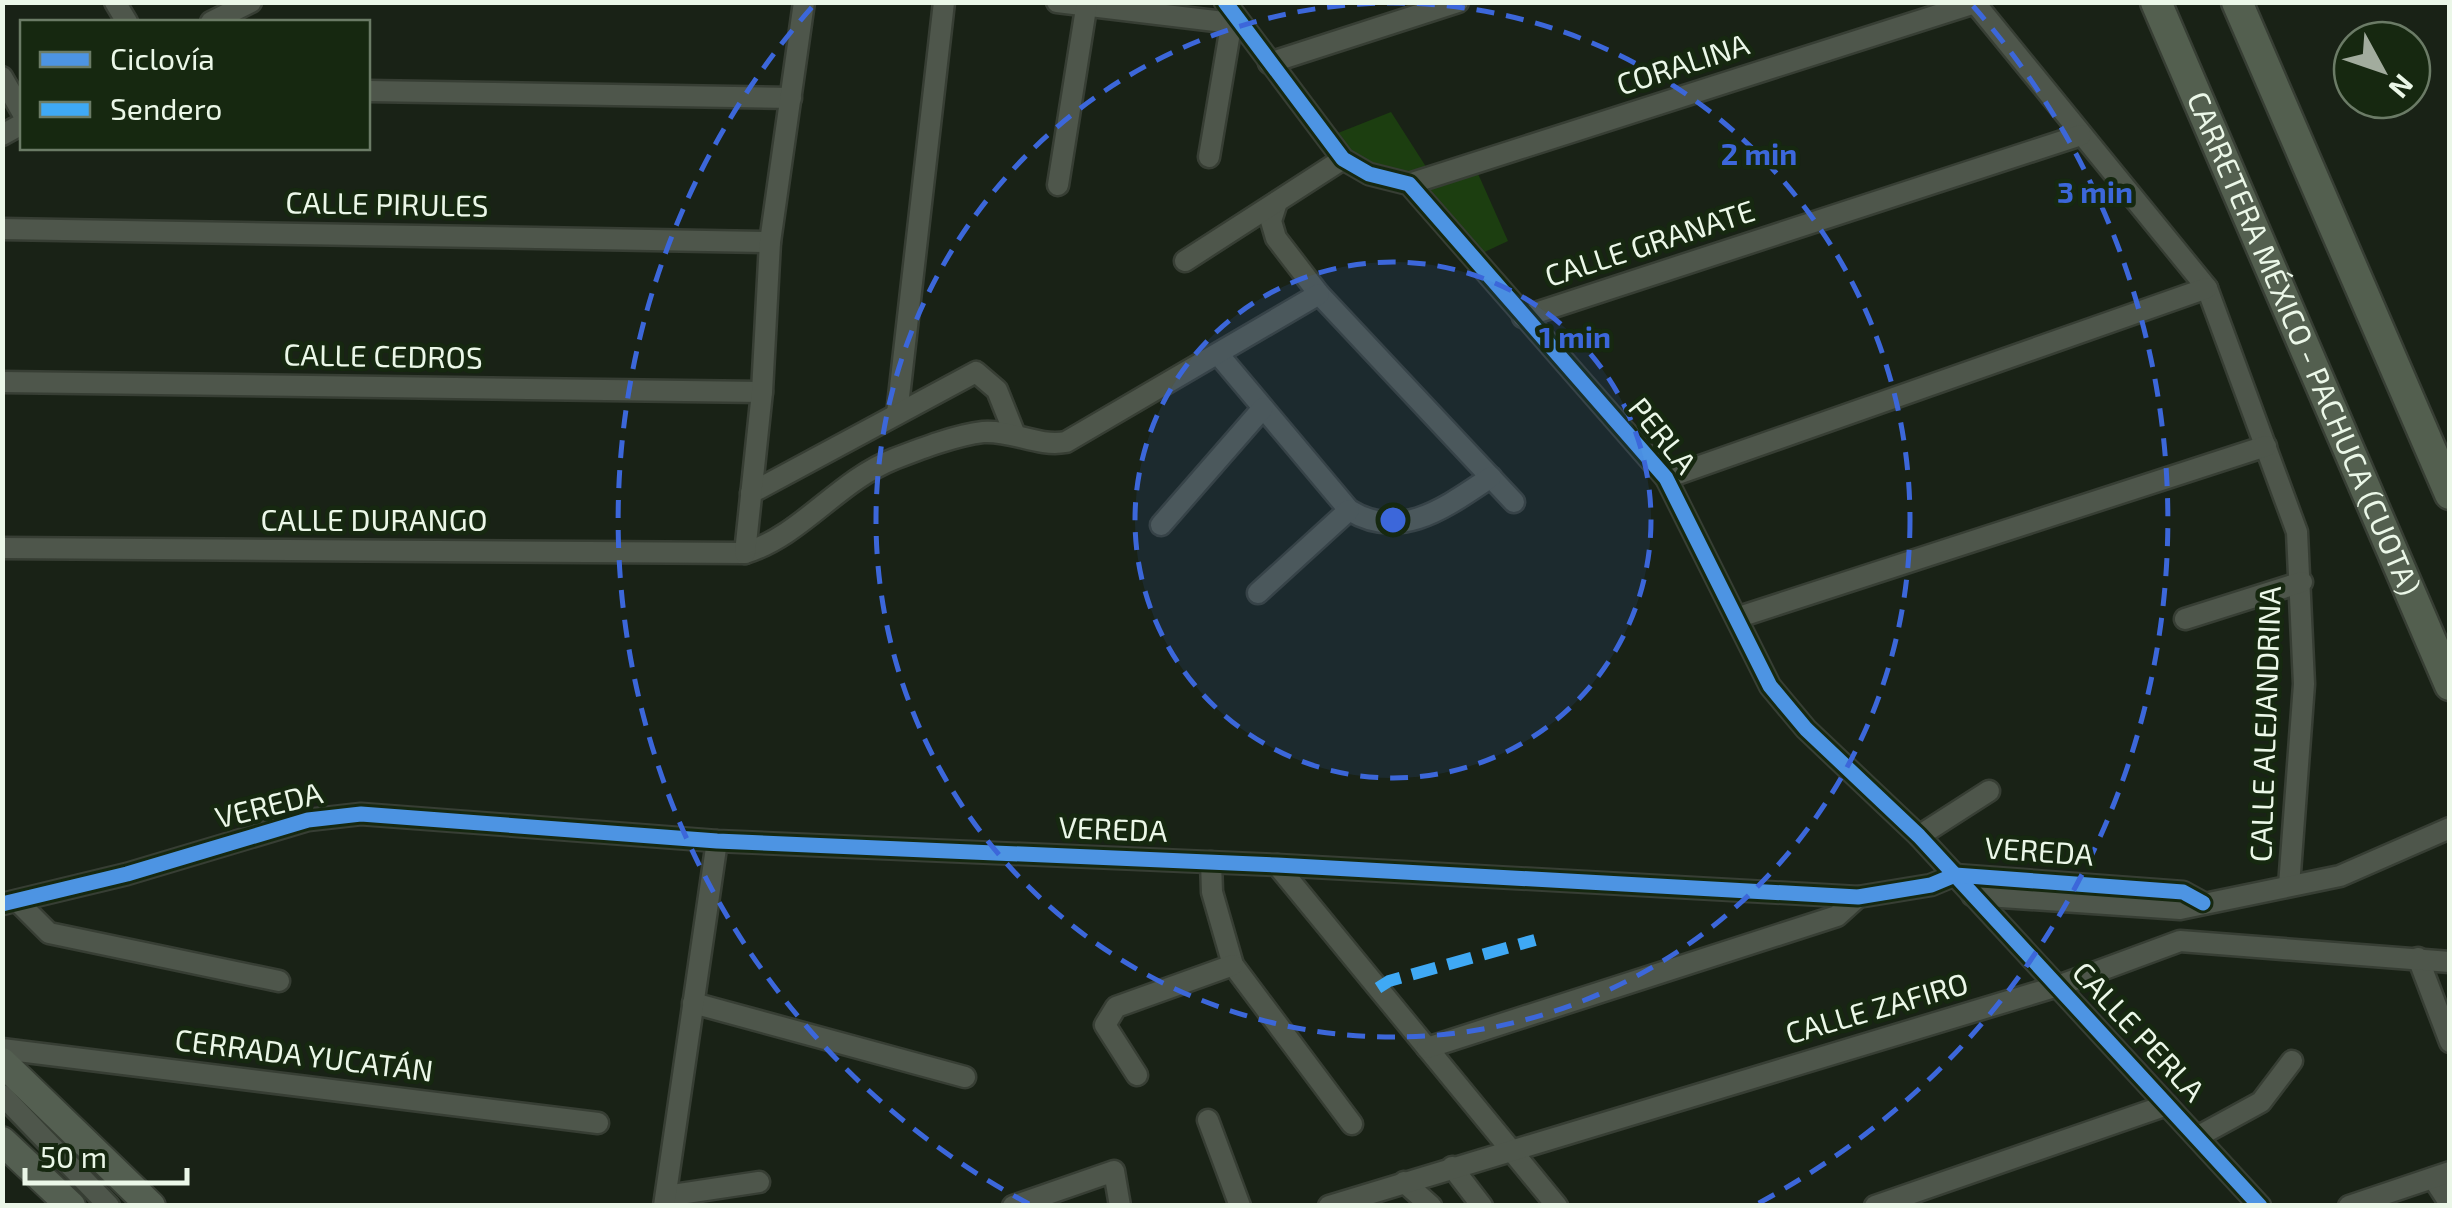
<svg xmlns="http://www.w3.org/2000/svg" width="2452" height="1208" font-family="'Exo 2',sans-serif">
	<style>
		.green { fill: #1c3e10 }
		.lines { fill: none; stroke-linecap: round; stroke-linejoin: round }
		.minor-casing { stroke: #373e34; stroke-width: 25 }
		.major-casing { stroke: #373e34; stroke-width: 32 }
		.highway-casing { stroke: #373e34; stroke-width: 35 }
		.minor { stroke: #4e564b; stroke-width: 20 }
		.major { stroke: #545f51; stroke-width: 28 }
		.highway { stroke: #535f4f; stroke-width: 30 }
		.quiet { stroke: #3fa9f5; stroke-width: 12; stroke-dasharray: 25 12; stroke-linecap: butt }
		.cycleway-casing { stroke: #162810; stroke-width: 21 }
		.cycleway { stroke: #4d94e3; stroke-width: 15 }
		.ring { fill: none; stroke: #3c67da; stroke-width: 5; stroke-dasharray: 18 12 }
		.labels { text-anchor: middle; stroke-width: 9; stroke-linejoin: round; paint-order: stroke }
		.street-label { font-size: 30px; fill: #ebf7e8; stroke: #162810 }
		.centre { fill: #3c67da; stroke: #162810; stroke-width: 5 }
		.ring-label { font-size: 30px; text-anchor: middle; font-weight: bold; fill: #3c67da; stroke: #162810; stroke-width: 9; stroke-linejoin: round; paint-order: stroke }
	</style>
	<rect width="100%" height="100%" fill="#192216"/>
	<g class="green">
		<path d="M1391,112l39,61c-48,12 -64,-7 -97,-38z"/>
		<path d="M1475,167l33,74 -32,15 -61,-70z"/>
	</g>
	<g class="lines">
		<defs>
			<g id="minor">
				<path d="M115,2l12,20"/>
				<path d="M1057,2l175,21"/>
				<path d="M1225,2l118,157 26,15 40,10 257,294 104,208 36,43 113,107 341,370"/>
				<path d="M211,22l40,-20"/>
				<path d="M1269,63l189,-61"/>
				<path d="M2,77l20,35"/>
				<path d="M368,91l423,7"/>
				<path d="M2,135l20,-11"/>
				<path d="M1209,157l24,-143"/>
				<path d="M1409,184l566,-181 232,285 90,244 7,152 -15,202"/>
				<path d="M1058,185l29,-183"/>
				<path d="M1277,202l-6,19 5,17 43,56 195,208"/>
				<path d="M2,229l768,13"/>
				<path d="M1185,261l158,-102"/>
				<path d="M1523,317l558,-182"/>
				<path d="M1218,354l131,156c52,32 97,-3 142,-33"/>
				<path d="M2,382l760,10"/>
				<path d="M897,414l47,-412"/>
				<path d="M1666,478l541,-190"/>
				<path d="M751,493l225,-121 21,18 18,45"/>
				<path d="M1161,525l102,-117"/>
				<path d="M2,548l743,5c56,-17 93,-72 149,-94 26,-10 62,-24 89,-27 30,-2 54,15 83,10l253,-148"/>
				<path d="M745,553l17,-161 8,-150 34,-240"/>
				<path d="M1258,593l91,-83"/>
				<path d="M1739,617l527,-171"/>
				<path d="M2185,619l117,-37"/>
				<path d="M1919,836l70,-45"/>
				<path d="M1211,862l1,30 21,73 119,159"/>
				<path d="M1277,865l280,341"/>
				<path d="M1972,895l208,14 160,-33 110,-48"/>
				<path d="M17,901l32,32 230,48"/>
				<path d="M2,904l125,-30 181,-54 53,-6 356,27 560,24 581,32 73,-12 24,-10 228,17 20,11"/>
				<path d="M2418,958l32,84"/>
				<path d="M693,1003l272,74"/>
				<path d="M1427,1048l410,-132 21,-19"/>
				<path d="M2,1049l596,74"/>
				<path d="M1137,1075l-32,-50 11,-18 117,-42"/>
				<path d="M2,1095l107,111"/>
				<path d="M1208,1120l32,86"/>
				<path d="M2197,1137l64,-35 31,-41"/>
				<path d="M1452,1167l30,39"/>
				<path d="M2433,1178l17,26"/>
				<path d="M1404,1182l27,24"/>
				<path d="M666,1196l93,-14"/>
				<path d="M664,1206l53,-365"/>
				<path d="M1013,1206l101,-35 6,35"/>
				<path d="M1329,1206l729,-220 122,-45 270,21"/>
				<path d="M1875,1206l292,-101"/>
				<path d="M2349,1206l101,-34"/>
			</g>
			<g id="major">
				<path d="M2,1062l149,144"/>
				<path d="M2,1141l69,65"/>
			</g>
			<g id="highway">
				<path id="s1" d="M2156,2l294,683"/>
				<path d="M2237,2l213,492"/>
			</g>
		</defs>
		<use href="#minor" class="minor-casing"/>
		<use href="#major" class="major-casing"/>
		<use href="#highway" class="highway-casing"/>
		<use href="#minor" class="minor"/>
		<use href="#major" class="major"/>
		<use href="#highway" class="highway"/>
		<path class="quiet" d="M1378,988l11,-7 146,-41"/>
		<defs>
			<g id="cycleway">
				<path d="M1225,2l118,157 26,15 40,10 257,294 104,208 36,43 113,107 341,370"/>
				<path d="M2,904l125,-30 181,-54 53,-6 356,27 560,24 581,32 73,-12 24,-10 228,17 20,11"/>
			</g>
		</defs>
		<use href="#cycleway" class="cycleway-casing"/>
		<use href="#cycleway" class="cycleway"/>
	</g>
	<circle cx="1393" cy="520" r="258" fill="#3c67da" fill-opacity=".12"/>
	<g class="ring">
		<circle cx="1393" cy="520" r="258"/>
		<circle cx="1393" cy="520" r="517"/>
		<path d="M1029 1204A775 775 0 0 1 813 6M1973 6A775 775 0 0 1 1757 1204"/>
	</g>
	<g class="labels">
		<g class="street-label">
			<text transform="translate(1683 65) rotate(-18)" y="10">CORALINA</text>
			<text transform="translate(387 205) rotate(1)" y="10">CALLE PIRULES</text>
			<text transform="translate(1650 244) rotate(-18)" y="10">CALLE GRANATE</text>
			<text dy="10" stroke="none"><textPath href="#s1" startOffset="372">CARRETERA MÉXICO - PACHUCA (CUOTA)</textPath></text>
			<text transform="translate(383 357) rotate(1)" y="10">CALLE CEDROS</text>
			<text transform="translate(1662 436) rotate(51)" y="10">PERLA</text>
			<text x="374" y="531">CALLE DURANGO</text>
			<text transform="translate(2266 724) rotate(-88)" y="10">CALLE ALEJANDRINA</text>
			<text transform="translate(269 806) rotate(-14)" y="10">VEREDA</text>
			<text transform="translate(1113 830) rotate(2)" y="10">VEREDA</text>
			<text transform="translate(2039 852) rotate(4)" y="10">VEREDA</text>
			<text transform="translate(1877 1009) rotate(-16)" y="10">CALLE ZAFIRO</text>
			<text transform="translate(2138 1032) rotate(47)" y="10">CALLE PERLA</text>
			<text transform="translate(304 1056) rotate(7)" y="10">CERRADA YUCATÁN</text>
		</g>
	</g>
	<circle cx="1393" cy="520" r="15" class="centre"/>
	<g class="ring-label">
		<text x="1759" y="165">2 min</text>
		<text x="2095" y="203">3 min</text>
		<text x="1575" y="348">1 min</text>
	</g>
	<rect width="2452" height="1208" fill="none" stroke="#ebf7e8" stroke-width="10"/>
	<rect x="20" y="20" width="350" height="130" fill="#162810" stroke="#6b7b66" stroke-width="2.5"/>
	<rect x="40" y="52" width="50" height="15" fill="#4d94e3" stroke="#6b7b66" stroke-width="2.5"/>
	<text x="110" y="70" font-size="30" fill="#ebf7e8">Ciclovía</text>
	<rect x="40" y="102" width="50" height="15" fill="#3fa9f5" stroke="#6b7b66" stroke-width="2.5"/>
	<text x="110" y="120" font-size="30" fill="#ebf7e8">Sendero</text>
	<g transform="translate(2382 70) rotate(130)"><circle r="48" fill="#162810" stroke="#6b7b66" stroke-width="2.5"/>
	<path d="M0-8L18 38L0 25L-18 38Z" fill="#a2ac9e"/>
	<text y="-15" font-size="28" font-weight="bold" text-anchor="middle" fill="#ebf7e8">N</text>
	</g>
	<path d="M25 1168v15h162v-15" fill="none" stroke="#ebf7e8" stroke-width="5"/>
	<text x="40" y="1168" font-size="30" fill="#ebf7e8" stroke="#162810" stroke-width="8" paint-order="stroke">50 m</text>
</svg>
